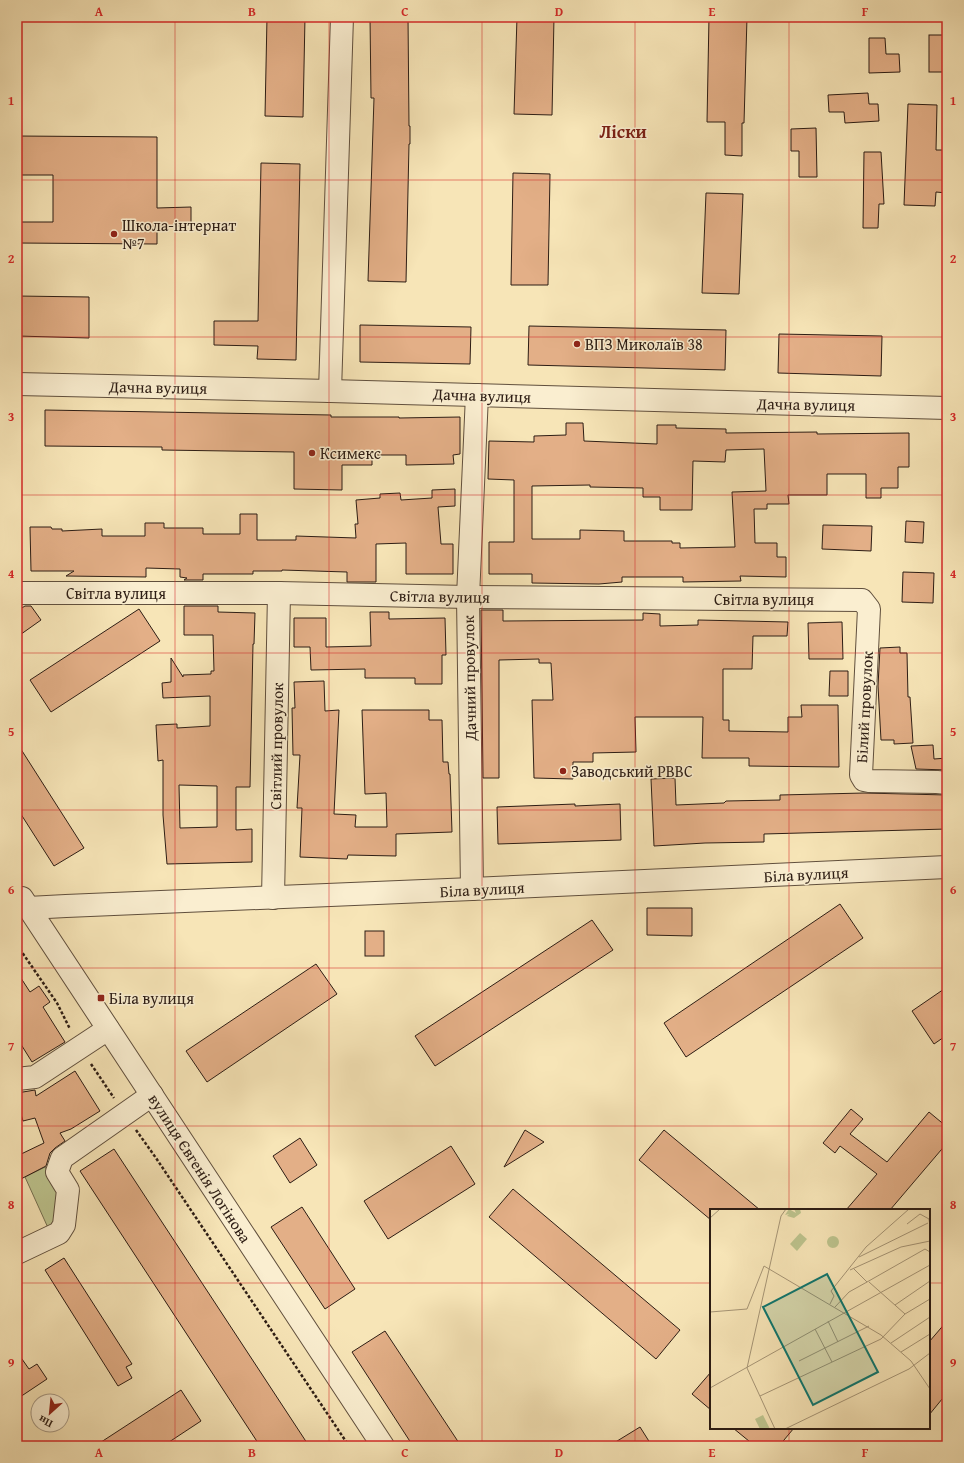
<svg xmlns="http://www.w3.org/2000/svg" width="964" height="1463" font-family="'Gentium Book Plus',serif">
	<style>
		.green { fill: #bdc48e; stroke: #757051 }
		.building { fill: #e3af87; stroke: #2d1d14; fill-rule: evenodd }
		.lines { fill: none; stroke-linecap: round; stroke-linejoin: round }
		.minor-casing { stroke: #604f3d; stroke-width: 24 }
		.path { stroke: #2d1d14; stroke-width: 2.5; stroke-dasharray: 3 2; stroke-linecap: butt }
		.minor { stroke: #faeed0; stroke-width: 22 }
		.grid { fill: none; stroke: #d62828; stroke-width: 1; stroke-opacity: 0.55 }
		.poi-dot { fill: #8f2418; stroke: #faeed0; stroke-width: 1.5 }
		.labels { text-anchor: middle; stroke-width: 3; stroke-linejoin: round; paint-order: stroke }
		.poi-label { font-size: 16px; fill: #2d1d14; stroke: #faeed0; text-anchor: start }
		.street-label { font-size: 16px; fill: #2d1d14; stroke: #faeed0 }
		.quarter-label { font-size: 18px; font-weight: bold; fill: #7a1f14; stroke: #faeed0 }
		.inset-road { fill: none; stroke: #a69576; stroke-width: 1 }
		.view { fill: #0f766e; fill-opacity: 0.15; stroke: #0f766e; stroke-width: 2 }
		.inset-edge { fill: none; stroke: #2d1d14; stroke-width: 2 }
		.neatline { fill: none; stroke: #d62828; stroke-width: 1.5 }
		.grid-label { font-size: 13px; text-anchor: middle; font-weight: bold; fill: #d62828 }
	</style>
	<rect width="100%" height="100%" fill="#f7e5b7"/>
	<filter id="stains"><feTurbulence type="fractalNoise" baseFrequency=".005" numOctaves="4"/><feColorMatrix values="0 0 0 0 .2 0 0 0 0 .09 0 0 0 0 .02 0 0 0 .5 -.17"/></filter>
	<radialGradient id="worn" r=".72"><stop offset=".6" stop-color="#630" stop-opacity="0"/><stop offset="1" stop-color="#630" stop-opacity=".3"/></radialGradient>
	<path class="green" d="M45,1167l16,28 -5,26 -7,9 -24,-53z"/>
	<g class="building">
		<path d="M267,17h38l-2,100 -38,-1z"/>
		<path d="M370,17h38l1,109h1v18h-1l-3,138 -38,-1 6,-183h-3z"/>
		<path d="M517,17h37l-2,98 -38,-1z"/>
		<path d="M709,17h38l-3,106h-2v33l-17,-1v-33h-18z"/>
		<rect x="929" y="35" width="18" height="37"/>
		<path d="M869,38h16l1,16h13l1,18 -31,1z"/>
		<path d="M868,93l1,11h9l1,17 -34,2 -1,-11h-15l-1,-17z"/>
		<path d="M908,104l29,1 -1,45h11v43l-11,-1 -1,14 -31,-1z"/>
		<path d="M816,128l1,49h-18v-26h-8v-22z"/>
		<path d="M17,136l140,1v71l34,-1v19h-34v18l-140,-1v-21h36v-47h-36z"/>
		<path d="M864,152h17l3,52h-5l-1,24h-15z"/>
		<path d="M261,163l39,1 -4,196 -39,-1 1,-13 -44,-1v-24h44z"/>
		<path d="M513,173l37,1 -2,111h-37z"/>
		<path d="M706,193l37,1 -4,100 -37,-1z"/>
		<path d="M17,296l72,1v41l-72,-2z"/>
		<path d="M360,325l111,2 -1,37 -110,-2z"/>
		<path d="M529,326l197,4 -1,40 -197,-5z"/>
		<path d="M779,334l103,2 -1,40 -103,-3z"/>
		<path d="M45,410l286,5v2h68v1l61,-1v37l-7,1 1,9 -48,1v-10h-34v10h-30v25l-48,-1v-37l-132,-2v-3l-117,-1z"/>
		<path d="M566,423h17l1,18 73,3v-19h19v3l50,1v4l91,-1v2l92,-1v34h-11v21h-17v10h-15v-24h-39v21h-39l1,9h-22v5h-13l1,34h22v14h9v20l-46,-1 1,5 -58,1v-5h-61v5l-23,2 -67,-1v-9h-43v-32h25v-62l-26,-1 1,-38 45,1v-6l32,-1zM764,449l2,42 -34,1 3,55 -55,1v-5h-8v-2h-48v-10l-44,-1v9h-48v-53l58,-1v2l53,1v9h17v13h32l1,-49 32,1 1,-12z"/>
		<path d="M455,489v17l-17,1 3,37h12v30h-47v-31l-30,1v38h-29v-10l-65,-2v1h-29v3h-50v6h-19l3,-2 -7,-1v-8l-34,-1v9l-80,-1 8,-5h-43l-1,-44h21l1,2h10v2l40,-2v7h43v-13h19v5h39v6h37v-20h17v26h39v-4l60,2 -1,-14h3l-2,-24 24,-2v-4l20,-1 1,7 31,-2v-8z"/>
		<path d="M906,521l18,1 -1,21 -18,-1z"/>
		<path d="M823,525l49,1 -1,25 -49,-2z"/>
		<path d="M903,572l31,1 -1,30 -31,-1z"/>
		<path d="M25,606h6l10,14 -24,17v-26z"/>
		<path d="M184,606h34v6l37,1 -1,31h-1l-3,143h-14v43l16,-1v33l-85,2 -4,-49v-55l-5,1 -2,-36 21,-1v4l33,-2v-30l-47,2 -1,-15 9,-1v-24l12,19v-2l28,-1v-3h3l-1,-36h-29zM179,785l38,1v41l-37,1z"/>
		<path d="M139,609l21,32 -109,71 -21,-32z"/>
		<path d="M481,610h22v11l140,-1v-7l17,1v12l38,-1v-5l90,2 -1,14h-34l-1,33h-29v51h6v11l59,1v-15h14l-1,-12h37l1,62 -90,-1v-8h-47l1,-41h-68l1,35 -43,1v9h-20v17l-39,-1 -2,-78h21l-2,-37h-12v-4l-40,1v118h-16z"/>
		<path d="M370,612h19v7l56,-1 1,37h-4v29h-27v-6h-50v-9l-54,1 -1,-23h-16v-29h32v29l45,-1z"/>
		<path d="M842,622l1,37h-34l-1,-36z"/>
		<path d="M900,647v6h7l1,44h2l3,46 -19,1v-4h-13l-3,-54 2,-38z"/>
		<path d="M830,671h18v25h-19z"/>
		<path d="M324,681l1,30 14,-1 -5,104 22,1 -1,12h32l-1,-34 -21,1 -3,-84h67v10h13l1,42h5l1,12h1l2,58 -56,2v22l-48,-1 -1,4 -47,-2 2,-49h-5l3,-53h-7l-1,-47h3l-1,-26z"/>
		<path d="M17,743l67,105 -30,18 -37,-58z"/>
		<path d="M933,745l1,14 13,-1v12l-31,-1 -5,-23z"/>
		<path d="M675,778l1,27 48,-2 2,-2 54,-1v-5l84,-2 83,2v34l-183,5v8l-59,1 -51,3 -3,-67z"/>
		<path d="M575,804v2l45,-2 1,36 -123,4 -1,-37z"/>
		<path d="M840,904l23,34 -177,119 -22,-34z"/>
		<path d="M647,908h45v28l-45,-1z"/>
		<path d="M592,920l21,30 -178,116 -20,-30z"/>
		<rect x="365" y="931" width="19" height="25"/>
		<path d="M316,964l21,30 -130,88 -21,-31z"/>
		<path d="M17,972l13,20 9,-6 11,16 -7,5 22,35 -33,20 -15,-24z"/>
		<path d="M947,987v48l-13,9 -22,-33z"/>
		<path d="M75,1071l25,40 -29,18 -11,4 5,8 -10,7 -5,5 -4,13 -29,15v-25l27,-13 -9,-25 -12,3 -6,-21v-7l18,-3 1,6z"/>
		<path d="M851,1109l12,10 -13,15 37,28 42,-50 18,15v16l-57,67h-44l31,-36 -37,-28 -5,7 -12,-10z"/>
		<path d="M525,1130l19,12 -40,25z"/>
		<path d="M664,1130l96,80h-49v10l-72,-60z"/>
		<path d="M300,1138l17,27 -27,18 -17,-27z"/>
		<path d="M451,1146l24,38 -87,55 -24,-38z"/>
		<path d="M114,1149l195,297h-49l-180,-275z"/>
		<path d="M513,1189l167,141 -24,29 -167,-142z"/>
		<path d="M302,1207l53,82 -30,20 -54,-82z"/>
		<path d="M64,1258l68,106 -6,3 6,11 -14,8 -73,-116z"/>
		<path d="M947,1321v72l-18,22v-73z"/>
		<path d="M385,1331l76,115h-48l-61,-94z"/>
		<path d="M17,1352l12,17 8,-5 10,15 -30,20z"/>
		<path d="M711,1372v38l-19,-16z"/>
		<path d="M181,1390l20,31 -38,25h-68z"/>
		<path d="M640,1427l12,19h-43z"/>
		<path d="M733,1428h61l-15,18h-24z"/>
	</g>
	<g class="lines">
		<defs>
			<g id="minor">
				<path d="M17,384l313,7 617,17"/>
				<path d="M330,391l12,-374"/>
				<path d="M17,593h262l189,4 394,3 7,9 -8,166 3,5 5,1 68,1 10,1"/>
				<path d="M472,889l-4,-292 9,-202"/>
				<path d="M22,898l361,548"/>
				<path d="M273,898l6,-305"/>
				<path d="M17,905l11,3 38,-2 406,-17 475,-22"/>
				<path d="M17,1079l18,-2 73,-48"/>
				<path d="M17,1253l42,-20 5,-8 4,-35 -11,-18 5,-14 90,-63"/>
			</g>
		</defs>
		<use href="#minor" class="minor-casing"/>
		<g class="path">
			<path d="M17,945l40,58 13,26"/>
			<path d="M91,1064l23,34"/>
			<path d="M136,1130l20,28 193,288"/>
		</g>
		<use href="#minor" class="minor"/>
	</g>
	<path class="grid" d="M175,17v1429M329,17v1429M482,17v1429M635,17v1429M789,17v1193M17,180h930M17,337h930M17,495h930M17,653h930M17,810h930M17,968h930M17,1126h930M17,1283h694M929,1283h18M789,1428v18"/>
	<g class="poi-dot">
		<circle cx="114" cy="234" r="4"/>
		<circle cx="577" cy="344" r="4"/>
		<circle cx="312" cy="453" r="4"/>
		<circle cx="563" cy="771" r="4"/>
		<rect x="97" y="994" width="8" height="8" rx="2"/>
	</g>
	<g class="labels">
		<g class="poi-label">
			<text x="122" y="231">Школа-інтернат<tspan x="122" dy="18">№7</tspan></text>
			<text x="585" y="350">ВПЗ Миколаїв 38</text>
			<text x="320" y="459">Ксимекс</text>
			<text x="571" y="777">Заводський РВВС</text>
			<text x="109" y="1004">Біла вулиця</text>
		</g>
		<g class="street-label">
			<text transform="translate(158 387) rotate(1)" y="6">Дачна вулиця</text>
			<text transform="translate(482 395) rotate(2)" y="6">Дачна вулиця</text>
			<text transform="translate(806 404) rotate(1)" y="6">Дачна вулиця</text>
			<text x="116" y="599">Світла вулиця</text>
			<text transform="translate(440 596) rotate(1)" y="6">Світла вулиця</text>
			<text x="764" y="605">Світла вулиця</text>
			<text transform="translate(469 678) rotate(-91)" y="6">Дачний провулок</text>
			<text transform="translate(864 707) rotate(-87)" y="6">Білий провулок</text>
			<text transform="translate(276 746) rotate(-89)" y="6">Світлий провулок</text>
			<text transform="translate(806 874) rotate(-3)" y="6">Біла вулиця</text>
			<text transform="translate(482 889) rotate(-3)" y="6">Біла вулиця</text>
			<text transform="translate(200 1168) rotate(57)" y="6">вулиця Євгенія Логінова</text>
		</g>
		<g class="quarter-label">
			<text x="623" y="138">Ліски</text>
		</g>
	</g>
	<g transform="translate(710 1209)">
		<rect width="220" height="220" fill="#f7e5b7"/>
		<path d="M79,0l7,4 -2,-4h6l1,4 -7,5 -7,-2 2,-2 -4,1zM90,24l7,6 -10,12 -7,-7zM117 33a6 6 0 1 1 12 0a6 6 0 1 1-12 0ZM53,206l7,14h-10l-5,-10z" fill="#bdc48e"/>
		<path class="inset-road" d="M0,9l10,-9M197,15l13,-10 9,5 1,8M149,48l69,-34M144,60l13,13M140,61l51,-23 29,-6M159,73l36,32M120,95l4,-8 -3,-5 35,-44 43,-38M185,96l35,-24M125,98l14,-15 18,-10 58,-33 5,3M0,103l37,-3 17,-43 117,69 30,26 19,28M118,112l10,21M105,120l17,33M181,134l39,-26M191,143l29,-18M89,152l70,-35M0,179l220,-123M50,187l121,-57 24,-25 25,-15M65,220l-28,-61 34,-152 5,-7M75,220l124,-60 21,-16"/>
		<path class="view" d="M117,65l51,98 -65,33 -50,-98z"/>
		<rect width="220" height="220" class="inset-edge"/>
	</g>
	<rect width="964" height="1463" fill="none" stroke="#f7e5b7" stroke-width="44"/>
	<g transform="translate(50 1413) rotate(207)"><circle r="19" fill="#faeed0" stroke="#a89a85"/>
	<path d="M0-3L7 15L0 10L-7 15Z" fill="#8f2418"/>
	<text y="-6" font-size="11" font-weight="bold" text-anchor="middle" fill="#2d1d14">Пн</text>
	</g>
	<rect x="22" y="22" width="920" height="1419" class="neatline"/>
	<g class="grid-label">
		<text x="99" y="16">A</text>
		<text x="252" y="16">B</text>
		<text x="405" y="16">C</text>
		<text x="559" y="16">D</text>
		<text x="712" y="16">E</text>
		<text x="865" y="16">F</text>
		<text x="11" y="105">1</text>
		<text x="953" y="105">1</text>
		<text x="11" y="263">2</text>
		<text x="953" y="263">2</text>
		<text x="11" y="421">3</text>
		<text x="953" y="421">3</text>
		<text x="11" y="578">4</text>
		<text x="953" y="578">4</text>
		<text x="11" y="736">5</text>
		<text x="953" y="736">5</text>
		<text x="11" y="894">6</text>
		<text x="953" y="894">6</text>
		<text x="11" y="1051">7</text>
		<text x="953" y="1051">7</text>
		<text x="11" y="1209">8</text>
		<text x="953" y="1209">8</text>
		<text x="11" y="1367">9</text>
		<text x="953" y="1367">9</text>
		<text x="99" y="1457">A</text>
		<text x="252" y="1457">B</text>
		<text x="405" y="1457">C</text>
		<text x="559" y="1457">D</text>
		<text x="712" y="1457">E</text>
		<text x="865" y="1457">F</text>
	</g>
	<rect width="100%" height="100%" filter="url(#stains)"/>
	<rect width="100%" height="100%" fill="url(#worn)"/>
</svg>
